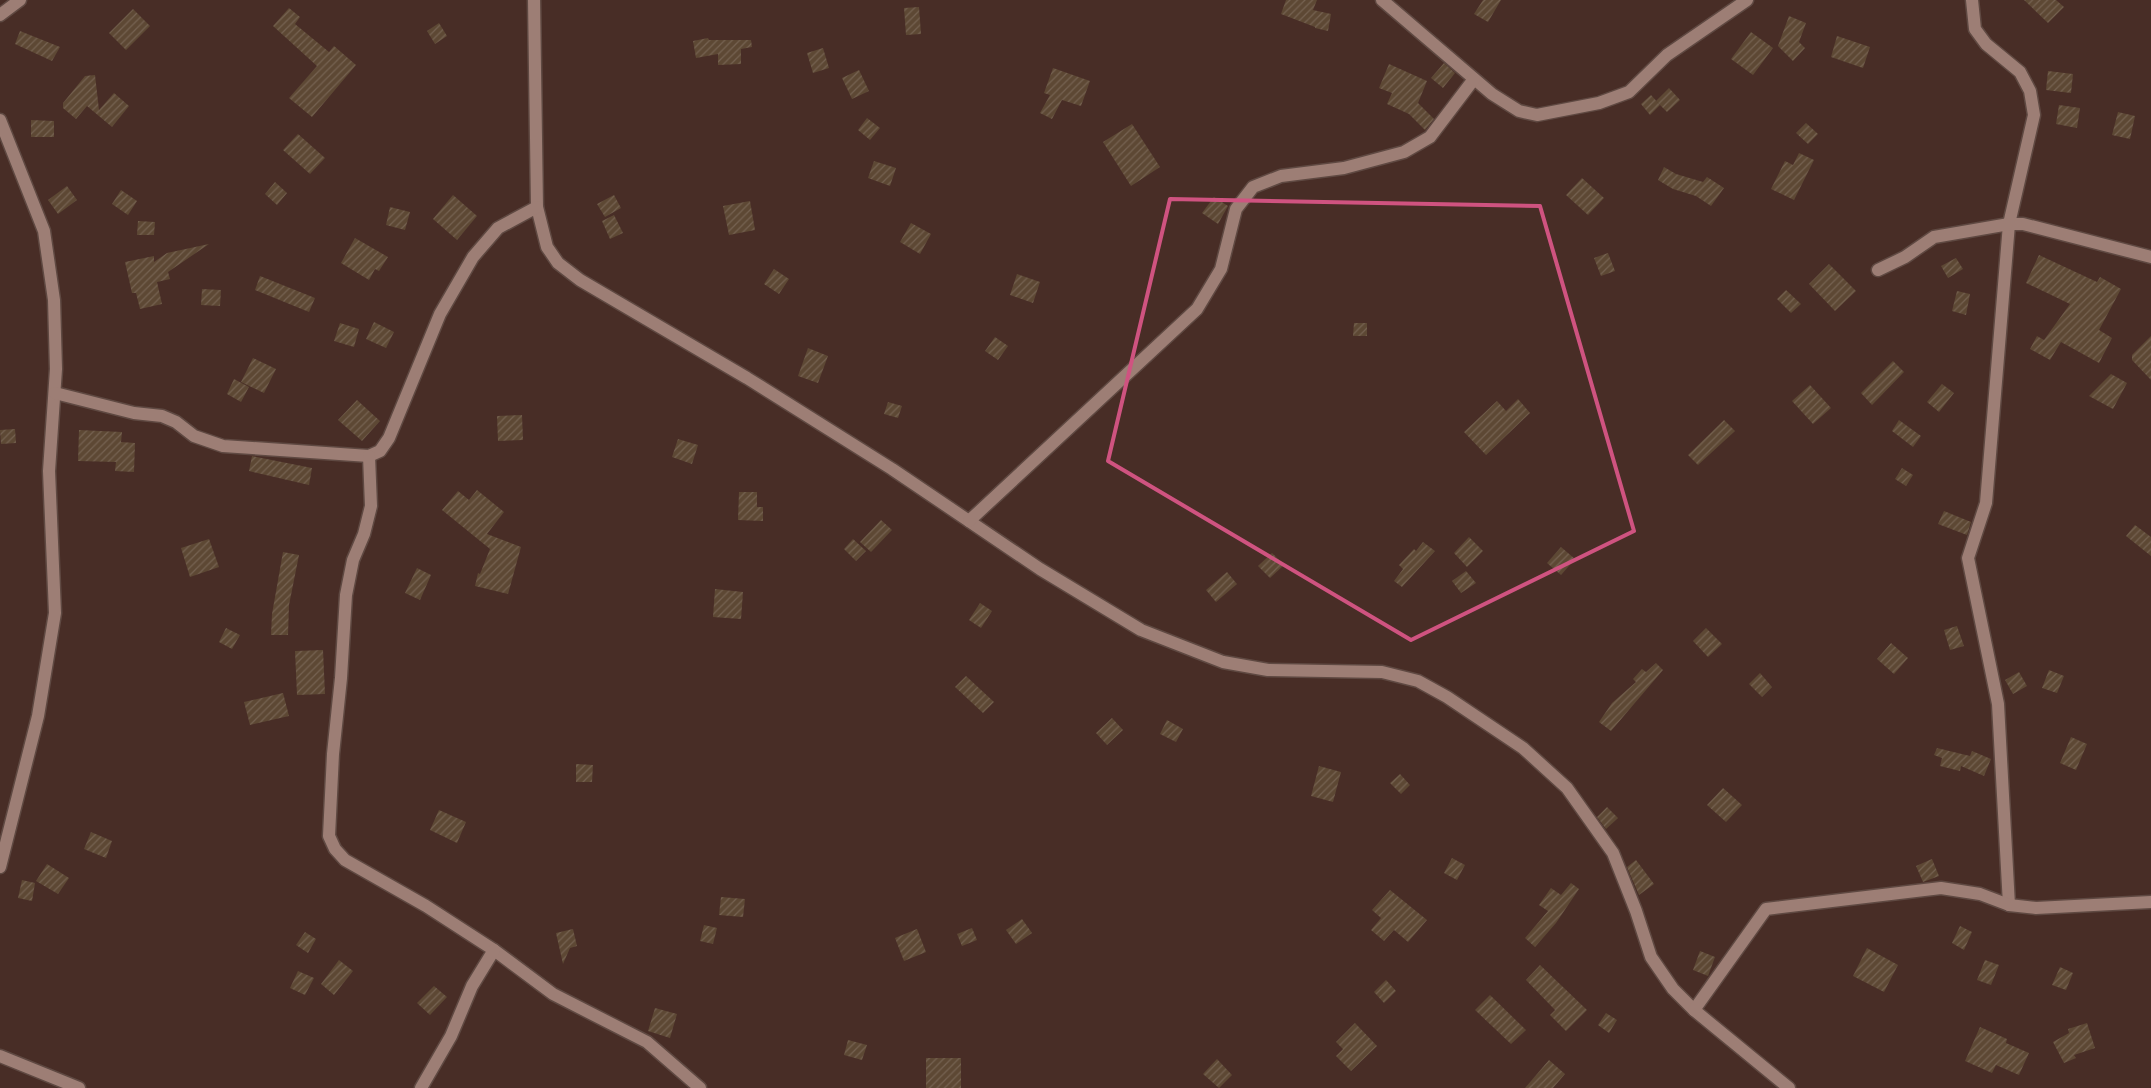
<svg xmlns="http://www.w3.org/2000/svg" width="2151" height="1088" font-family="'Nunito Sans',sans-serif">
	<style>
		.building { fill: url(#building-hatch) }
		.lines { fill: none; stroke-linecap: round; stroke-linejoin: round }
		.minor-casing { stroke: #5f4942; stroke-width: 15 }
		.minor { stroke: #9d7e75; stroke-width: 12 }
		.marked { fill: none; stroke: #cf5380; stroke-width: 4; stroke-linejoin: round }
	</style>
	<defs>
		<pattern id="building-hatch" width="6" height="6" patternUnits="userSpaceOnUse" patternTransform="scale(1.25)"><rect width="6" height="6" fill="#5d4834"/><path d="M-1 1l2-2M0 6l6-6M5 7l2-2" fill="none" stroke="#756251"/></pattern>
	</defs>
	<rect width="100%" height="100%" fill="#482d26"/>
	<g class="building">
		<path d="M1286,0h31l-4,10 18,4 -3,17 -13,-3v-1l-34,-13z"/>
		<path d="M1483,0h18l-13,22 -14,-8z"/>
		<path d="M2024,0h32l8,7 -16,16z"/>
		<path d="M919,7l2,27 -15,1 -2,-27z"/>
		<path d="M289,8l11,9 -5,7 34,28 5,-6 22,19 -44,52 -23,-19 28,-32 -44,-40z"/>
		<path d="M133,9l17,17 -24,24 -17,-17z"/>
		<path d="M1789,16l17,7 -7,19 6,6 -12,13 -15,-15z"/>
		<path d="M439,23l8,13 -12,8 -8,-13z"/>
		<path d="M20,31l40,16 -8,14 -37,-17z"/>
		<path d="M1751,32l22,16 -20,27 -22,-16z"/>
		<path d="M1837,36l33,11 -7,21 -32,-11z"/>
		<path d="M708,38l1,2h42l1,7 -11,2v15l-23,1v-11l-22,4 -3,-17z"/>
		<path d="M823,48l6,20 -16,5 -6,-20z"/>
		<path d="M1444,63l11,10 -12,15 -12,-10z"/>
		<path d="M1389,64l38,17 -9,22 16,16 -9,11 -16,-16 -22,-10 5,-11 -13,-5z"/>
		<path d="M1053,68l37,13 -9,25 -19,-6 -10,19 -12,-6 10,-18 -6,-2z"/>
		<path d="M859,70l10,21 -17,8 -10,-21z"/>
		<path d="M2048,71l25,3 -2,19 -25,-3z"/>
		<path d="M95,75l4,35 15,-17 15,13 -17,21 -25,-21 -11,13 -13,-11v-5l22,-27z"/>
		<path d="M1669,88l11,12 -13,12 -11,-11z"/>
		<path d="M1651,95l9,10 -10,10 -9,-11z"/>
		<path d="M2059,105l21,3 -3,20 -21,-4z"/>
		<path d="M2118,112l17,4 -5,23 -18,-4z"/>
		<path d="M867,118l13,10 -10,12 -12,-10z"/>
		<path d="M31,120l23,1v16h-23z"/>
		<path d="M1806,123l12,11 -10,10 -12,-11z"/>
		<path d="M1132,124l28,43 -29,19 -28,-44z"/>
		<path d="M298,134l27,24 -15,16 -27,-24z"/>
		<path d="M1799,153l15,7 -20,40 -23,-11 14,-28 8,4z"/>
		<path d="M874,161l22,7 -6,18 -22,-8z"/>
		<path d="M1664,167l12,7 27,8 4,-5 17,11 -13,18 -15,-10 -23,-7 -15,-9z"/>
		<path d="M1582,178l22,20 -16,17 -22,-20z"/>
		<path d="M275,182l12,11 -10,12 -12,-11z"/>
		<path d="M67,186l10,14 -19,14 -10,-14z"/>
		<path d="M121,190l16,11 -9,14 -16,-11z"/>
		<path d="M453,195l24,21 -20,24 -24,-21z"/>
		<path d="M614,195l7,13 -16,9 -8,-13z"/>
		<path d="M1214,197l14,9 -10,18 -16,-11z"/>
		<path d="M750,201l5,29 -26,5 -6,-29z"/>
		<path d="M390,207l20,5 -5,18 -19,-5z"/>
		<path d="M614,215l9,18 -13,6 -8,-18z"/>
		<path d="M138,221l17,1 -1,13h-17z"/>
		<path d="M911,223l20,11 -11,20 -20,-12z"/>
		<path d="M355,238l33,19 -9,14 -4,-2 -6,11 -28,-17z"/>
		<path d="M209,244l-41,28 2,7 -13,3 5,22 -22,5 -4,-16h-4l-7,-31 29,-6v6l13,-9z"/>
		<path d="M1608,253l7,18 -14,5 -7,-18z"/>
		<path d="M2039,255l58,27 3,-5 21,12 -22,41 13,8 -13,25 -38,-21 -11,18 -20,-11 7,-13 7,4 26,-36 -44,-21z"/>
		<path d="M1956,258l7,11 -15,9 -7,-12z"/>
		<path d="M1829,264l27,27 -21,20 -26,-27z"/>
		<path d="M774,269l15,10 -10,15 -15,-10z"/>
		<path d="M1017,274l23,8 -7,21 -23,-8z"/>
		<path d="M260,276l55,22 -6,14 -54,-22z"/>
		<path d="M202,289l19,1 -1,16 -19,-1z"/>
		<path d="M1786,290l15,14 -10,9 -14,-14z"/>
		<path d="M1957,291l13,3 -4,21 -14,-4z"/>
		<path d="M374,322l20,10 -8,16 -20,-9z"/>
		<path d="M340,323l19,6 -5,18 -20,-6z"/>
		<path d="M1354,323h13v13h-14z"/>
		<path d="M2151,336v44l-19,-20v-5z"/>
		<path d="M995,337l13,9 -10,14 -13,-9z"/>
		<path d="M808,348l20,8 -10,27 -20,-7z"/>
		<path d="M253,358l23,11 -12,24 -23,-11z"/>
		<path d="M1893,361l11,11 -32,33 -11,-12z"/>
		<path d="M2111,374l16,9 -14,26 -24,-13z"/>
		<path d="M234,379l15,8 -8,15 -14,-8z"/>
		<path d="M1942,384l12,9 -15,19 -12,-10z"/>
		<path d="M1810,385l21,23 -18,16 -21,-23z"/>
		<path d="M1518,399l12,14 -44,42 -22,-23 33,-31 9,10z"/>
		<path d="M357,400l23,21 -18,20 -24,-21z"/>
		<path d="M888,402l14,4 -4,12 -14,-4z"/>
		<path d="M522,415l1,25 -25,1 -1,-25z"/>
		<path d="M1724,420l11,11 -37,34 -10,-10z"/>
		<path d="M1899,420l22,16 -8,11 -21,-16z"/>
		<path d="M15,429l1,14 -15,1 -1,-14z"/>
		<path d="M79,430l43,2 -1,10 14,1 -1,29 -19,-1 1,-9 -38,-1z"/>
		<path d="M678,439l20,6 -6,19 -20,-7z"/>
		<path d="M252,456l60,12 -3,17 -60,-14z"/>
		<path d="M1902,468l11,7 -7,11 -11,-7z"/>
		<path d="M477,490l27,22 -17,22 34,13 -13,47 -33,-8 3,-13 2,1 10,-25 -48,-39 16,-19 11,9z"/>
		<path d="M739,492h18v15h6v14l-25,-1z"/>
		<path d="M1944,511l27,11 -4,13 -29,-11z"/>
		<path d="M881,520l11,10 -21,22 -11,-10z"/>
		<path d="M2135,525l16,12v19l-25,-20z"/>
		<path d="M1469,537l14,14 -16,16 -13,-14z"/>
		<path d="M209,539l10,28 -29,10 -9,-29z"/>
		<path d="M853,539l13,12 -10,10 -12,-12z"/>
		<path d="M1423,542l12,9 -33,36 -8,-6 9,-12 -4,-4 15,-16 2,2z"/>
		<path d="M1561,547l14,12 -14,16 -14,-12z"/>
		<path d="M283,552l16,3 -10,50 -1,30h-17l1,-21z"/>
		<path d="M1272,553l12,12 -14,13 -12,-12z"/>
		<path d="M417,568l14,7 -11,25 -15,-7z"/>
		<path d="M1466,571l10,12 -15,10 -9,-12z"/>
		<path d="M1227,572l10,12 -21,18 -10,-12z"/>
		<path d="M715,589l28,3 -2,27 -28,-2z"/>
		<path d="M980,603l12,8 -11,17 -12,-8z"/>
		<path d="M1957,626l7,20 -14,4 -6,-20z"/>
		<path d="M226,628l14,7 -8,14 -13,-7z"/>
		<path d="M1706,628l16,16 -14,13 -15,-16z"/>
		<path d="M1891,643l17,15 -14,16 -17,-15z"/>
		<path d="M323,650l2,44 -28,1 -2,-44z"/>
		<path d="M1656,663l7,7 -52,61 -12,-9 13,-19 24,-21 -3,-3 9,-10 4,3z"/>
		<path d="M2049,670l15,6 -7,17 -15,-5z"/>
		<path d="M2019,672l8,14 -14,8 -8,-14z"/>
		<path d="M1760,673l12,14 -10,10 -13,-13z"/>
		<path d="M966,676l28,26 -11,11 -28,-26z"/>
		<path d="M283,693l6,23 -39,9 -6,-23z"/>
		<path d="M1112,718l11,12 -16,15 -11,-12z"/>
		<path d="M1167,720l16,9 -7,13 -16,-8z"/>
		<path d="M2071,737l16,7 -11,26 -16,-7z"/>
		<path d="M1937,748l33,8 2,-5 19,8 -7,17 -23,-10 -1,5 -20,-5 2,-8 -8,-3z"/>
		<path d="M576,764l17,1 -1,17h-16z"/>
		<path d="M1319,766l22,6 -8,30 -22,-6z"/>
		<path d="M1400,774l10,11 -9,9 -11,-11z"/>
		<path d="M1723,788l19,17 -16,17 -19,-17z"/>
		<path d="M1607,807l11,11 -12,11 -9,-12z"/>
		<path d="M439,810l27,12 -9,21 -27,-13z"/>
		<path d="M91,832l21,9 -6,17 -22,-9z"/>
		<path d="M1452,858l13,7 -8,15 -13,-7z"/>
		<path d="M1932,859l7,17 -16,6 -7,-16z"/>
		<path d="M1636,860l18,24 -15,11 -12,-28z"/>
		<path d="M47,864l22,14 -11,16 -22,-13z"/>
		<path d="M22,880l13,3 -3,18 -14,-3z"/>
		<path d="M1571,883l8,6 -23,34 -21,24 -10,-9 23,-27 -9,-6 12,-17 10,7z"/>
		<path d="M1390,890l37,30 -19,22 -14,-12 -10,11 -13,-11 10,-12 -9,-8z"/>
		<path d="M721,897l24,2 -2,18 -24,-2z"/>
		<path d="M1022,919l10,14 -16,11 -10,-14z"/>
		<path d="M704,925l13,3 -4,16 -13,-3z"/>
		<path d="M1960,926l12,6 -8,18 -12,-7z"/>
		<path d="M972,928l5,12 -15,6 -5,-12z"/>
		<path d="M573,929l4,17 -7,2 -7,16 -7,-31z"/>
		<path d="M917,929l9,23 -22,9 -9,-23z"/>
		<path d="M305,932l11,7 -8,14 -12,-8z"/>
		<path d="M1867,948l31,17 -14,27 -31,-16z"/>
		<path d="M1700,951l15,6 -7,19 -15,-6z"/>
		<path d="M339,960l14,11 -19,24 -13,-11z"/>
		<path d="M1985,960l14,5 -8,20 -14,-5z"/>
		<path d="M1540,965l47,45 -21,21 -16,-16 5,-5 -29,-30z"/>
		<path d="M2060,967l13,6 -7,17 -14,-5z"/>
		<path d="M298,971l16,7 -9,17 -15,-7z"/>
		<path d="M1386,980l10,11 -12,12 -10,-11z"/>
		<path d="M434,986l13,11 -17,18 -13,-12z"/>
		<path d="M1490,995l36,35 -15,14 -36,-34z"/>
		<path d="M655,1008l22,6 -7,24 -22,-7z"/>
		<path d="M1606,1013l11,7 -8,13 -11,-8z"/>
		<path d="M1355,1023l22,23 -26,25 -15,-15 7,-7 -7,-7z"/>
		<path d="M2087,1023l8,25 -21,7 2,3 -12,5 -11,-21 16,-9 -1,-4z"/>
		<path d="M1980,1027l27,12 -1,4 23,10 -10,22 -23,-10 -4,8 -27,-12z"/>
		<path d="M848,1040l19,5 -5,15 -18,-5z"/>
		<rect x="926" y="1058" width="35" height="30"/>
		<path d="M1217,1059l15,16 -13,13 -16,-14z"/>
		<path d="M1549,1060l16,14 -12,14h-28z"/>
	</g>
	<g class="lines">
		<defs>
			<g id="minor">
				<path d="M534,0l3,207 10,40 11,16 22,17 167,98 145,91 148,100 101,61 82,32 45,8 114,2 36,9 29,16 76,51 44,40 46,65 23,58 15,46 22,32 21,21 95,78"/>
				<path d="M1382,0l110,94 27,17 18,4 62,-12 30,-11 38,-37 80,-55"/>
				<path d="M1972,0l3,29 11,15 34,28 10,19 4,24 -25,109 -23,279 -18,55 30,146 11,201"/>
				<path d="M0,15l20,-15"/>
				<path d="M0,120l44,111 10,69 2,69 -7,102 6,142 -17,103 -38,151"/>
				<path d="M1878,270l27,-13 29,-20 75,-13h14l128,33"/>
				<path d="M55,393l79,20 28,3 14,6 18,14 29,10 146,10 11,-5 9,-13 51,-124 33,-57 25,-29 39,-21"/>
				<path d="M369,456l2,50 -7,28 -11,26 -7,35 -5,83 -8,76 -4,82 6,13 10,11 81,46 68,44 59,44 94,48 53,46"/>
				<path d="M969,521l228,-212 24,-40 15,-60 17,-22 28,-11 63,-8 60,-16 26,-15 44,-58"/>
				<path d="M1694,1010l72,-101 175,-21 39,6 29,11 27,3 115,-6"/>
				<path d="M0,1056l79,32"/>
				<path d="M421,1088l30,-52 21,-50 22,-36"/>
			</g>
		</defs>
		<use href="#minor" class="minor-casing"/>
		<use href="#minor" class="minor"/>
	</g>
	<path class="marked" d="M1170,199l370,7 94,325 -223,109 -303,-179z"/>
</svg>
